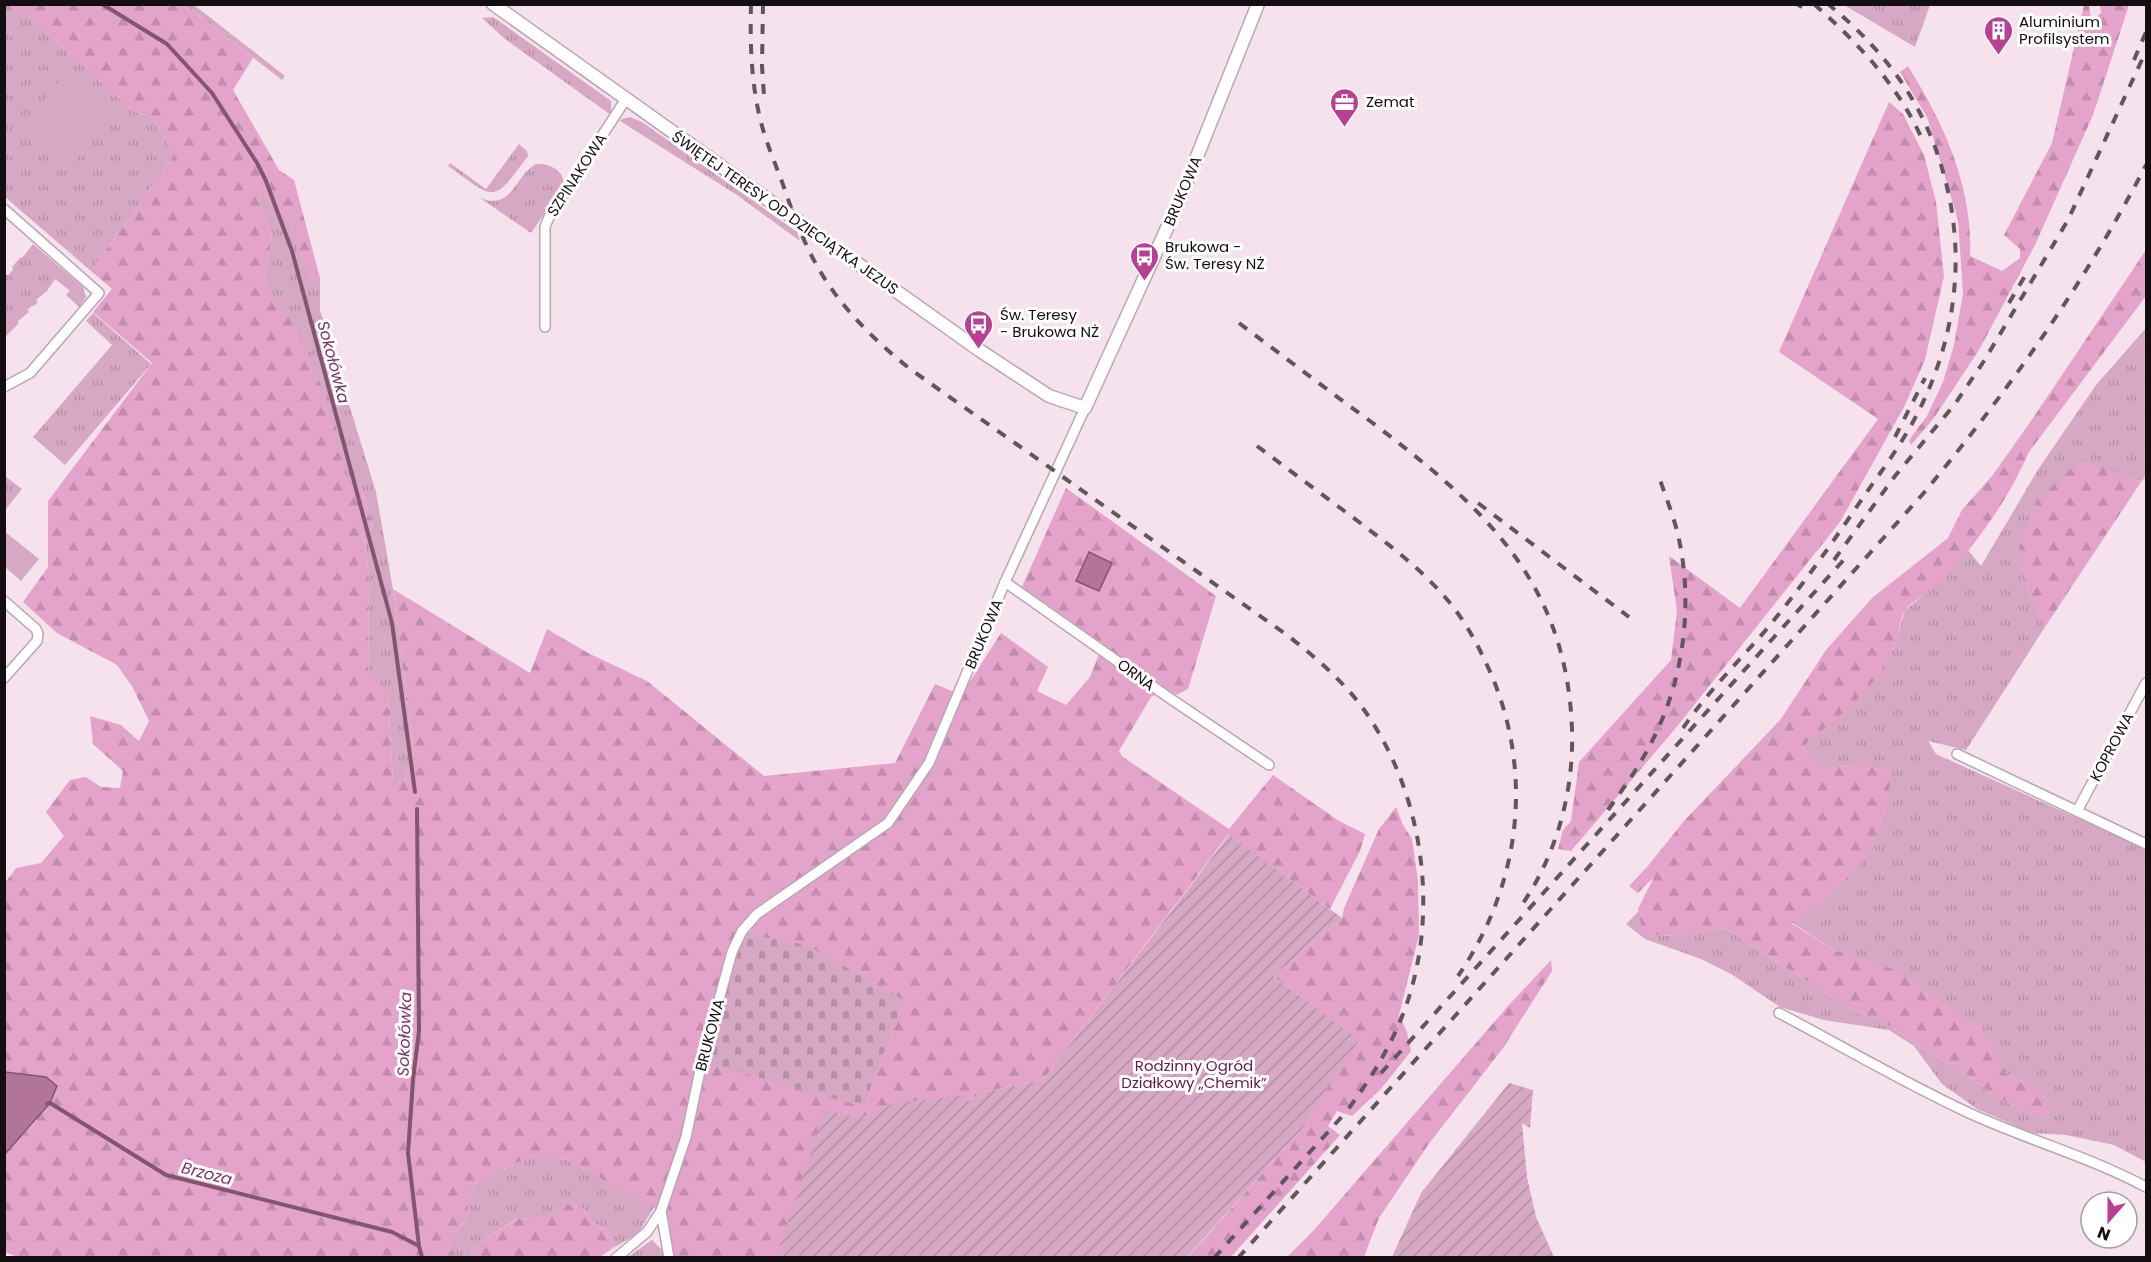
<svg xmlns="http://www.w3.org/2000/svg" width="2151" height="1262" font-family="Poppins,sans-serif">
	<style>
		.grass { fill: url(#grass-tufts) }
		.forest { fill: url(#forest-firs) }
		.cemetery { fill: url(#cemetery-stones) }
		.garden { fill: url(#garden-furrows) }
		.pitch { fill: #d6a8c3 }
		.water { fill: #b2749a; stroke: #835571; stroke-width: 1.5 }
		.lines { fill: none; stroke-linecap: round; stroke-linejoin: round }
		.stream { stroke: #835571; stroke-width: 4 }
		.street-casing { stroke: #b9a6b1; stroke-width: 12 }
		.secondary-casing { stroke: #b9a6b1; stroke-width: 15 }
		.street { stroke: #fff; stroke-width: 9 }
		.secondary { stroke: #fff; stroke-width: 12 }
		.rail { stroke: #61565c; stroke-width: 4; stroke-dasharray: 10 10; stroke-linecap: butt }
		.labels { text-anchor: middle; stroke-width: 6; stroke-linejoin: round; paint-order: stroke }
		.poi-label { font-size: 15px; fill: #140d11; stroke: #fff; text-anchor: start }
		.street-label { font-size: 15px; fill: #140d11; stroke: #fff }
		.park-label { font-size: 15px; fill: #63184c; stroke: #fff }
		.water-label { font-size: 16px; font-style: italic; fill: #7c3062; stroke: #fff }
	</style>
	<defs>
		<pattern id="grass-tufts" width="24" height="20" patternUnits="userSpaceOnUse" patternTransform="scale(1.5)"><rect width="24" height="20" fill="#d6a8c3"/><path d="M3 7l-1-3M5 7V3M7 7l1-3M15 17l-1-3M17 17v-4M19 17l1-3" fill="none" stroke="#b78fa6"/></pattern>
		<pattern id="forest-firs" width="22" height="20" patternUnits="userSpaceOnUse" patternTransform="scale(1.5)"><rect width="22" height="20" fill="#e4a3ca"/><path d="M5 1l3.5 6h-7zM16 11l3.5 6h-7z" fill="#c38bac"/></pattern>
		<pattern id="cemetery-stones" width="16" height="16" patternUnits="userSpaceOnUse" patternTransform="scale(1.5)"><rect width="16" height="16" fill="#d6a8c3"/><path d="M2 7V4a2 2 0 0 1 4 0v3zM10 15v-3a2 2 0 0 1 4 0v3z" fill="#b78fa6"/></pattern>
		<pattern id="garden-furrows" width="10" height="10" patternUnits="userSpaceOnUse" patternTransform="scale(1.5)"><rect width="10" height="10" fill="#d6a8c3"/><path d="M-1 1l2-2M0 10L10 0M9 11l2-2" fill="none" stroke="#b78fa6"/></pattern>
	</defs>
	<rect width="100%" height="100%" fill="#f6e2ed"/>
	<g class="grass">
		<path d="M5,5h11l117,106 20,7 21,37 -83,116 -86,-74z"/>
		<path d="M185,5h9l91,71 -3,4z"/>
		<path d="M1844,5h86l-15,42z"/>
		<path d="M493,17l118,84v14l-106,-76 -23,-21z"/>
		<path d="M630,117l12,5 155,110 3,9 -63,-46 -117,-74 2,-2z"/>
		<path d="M519,144l8,7 1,5c-36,49 -32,44 -80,10l2,-3 36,26z"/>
		<path d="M536,164c14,-1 30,7 27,22l-32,47 -51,-35c33,13 34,-22 56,-34z"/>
		<path d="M258,194l6,1 23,23 24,62 9,-2v32l56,182 17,97 21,165 -10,28 -11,1 -5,-88 -20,-19 1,-97 -5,-43 9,-9 -11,-38 -14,-4 -36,-120 -17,-37 -31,-46 8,-45 -13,-34z"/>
		<path d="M33,244l50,43 3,10 -7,10 -13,-12 4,-4 -15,-12 -8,12 -11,9 2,2 -3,3 -3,1 -5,4 2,2 -11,9 1,2 -14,14v-62h3l5,-5 -1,-3 8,-9 3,-1z"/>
		<path d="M93,313l58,51 -86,101 -32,-28 79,-92 -26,-24z"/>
		<path d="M2146,328v148l-5,6 -60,-22 -62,110 26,57 -79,123 -38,-9 8,13 210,95v313l-32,-17 -48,-10 -34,-2 -55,-24 -35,-25 -28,-38 -25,-16 -65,-10 -44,-13 -49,-33 -30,-15 -56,-20 -19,-15 13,-13 6,23 30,2 50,-8 132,85 23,7 125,81 38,18 11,-13 -21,-19 -27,-14 -25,-48 -18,-7 -67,-47 -62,-21 -43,-28 32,-20 35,-138 -34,5 -21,-22 43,-39 48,-60 11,-38 30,-24 32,-37 14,17 58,-98 57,-83z"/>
		<path d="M5,476l17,13 -17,21z"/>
		<path d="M531,1156l37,4 86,47 -16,27 -25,14 -4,-17 -16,-8 -9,-14 -15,-5 -23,13 -29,2 -29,18 -17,14v6h-19l-2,-17 15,-19 8,-36z"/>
		<path d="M652,1240l11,11 1,6h-36z"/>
	</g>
	<g class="forest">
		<path d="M4,5h181l68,53 -20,32 46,80 15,10 26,98 -9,2 -9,-18 -15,-44 -23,-23 -6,-1 1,9 13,34 -8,45c10,15 22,30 31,46 27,47 40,104 53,157l14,4 11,38 -9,10 5,42 -1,97 11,4 9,15 5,88 11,-1 10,-28 -21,-165 137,84 17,-44 41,24 59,28 117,95 131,-13 40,-79 24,10 10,-11 32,-50 47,34 -11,24 29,14 24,-28 13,-33 -81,-57 44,-99 150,108 -28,93 -12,6 -10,-6 -15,8 -32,54 4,6 106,72 44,-54 66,46 26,13 -5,17 -30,58 -102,-74 -185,245 -69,14 -1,7h-6l-55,156h-238l-7,-42 -99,-55 -37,-4 -58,29 -8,36 -15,19 3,17 -433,1 -15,-6v-98l32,-34 -23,-48h-9v-189l11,-15 25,-5 23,-27 -18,-24 24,-32 16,-3 15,10 19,1 3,-17 -30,-27 -3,-28 31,9 18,16 10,-20 -16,-33 -16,-23 -60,-32 -34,-31 25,-35v-66l104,-138 -59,-51 19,-23 -21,-18 83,-116 -21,-37 -20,-7 -107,-97 -21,-5z"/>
		<path d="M2084,5h5l2,17 10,-9 -1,-8h29l-36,110 -58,130 -56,105 -45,68 -23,27 -2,-5 18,-24 16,-34 11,-37 9,-52 -5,-73 -31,-103 -27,-45 8,-6c36,58 65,120 62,190l32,15 18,-13v-9l-16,-14 48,-92z"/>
		<path d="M1889,102l14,12 21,41 12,47 8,74 -19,84 -21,47 -64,115 -165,207 -104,122 -13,-2 5,-19 8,-9 8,-59 92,-102 6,-49 -8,-55 71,52 138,-189 -99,-67z"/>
		<path d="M2146,250v46l-117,156c-21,48 -55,97 -93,134 -9,8 -26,16 -32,26 -5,11 -5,24 -10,35 -17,42 -58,71 -91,100l21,22 34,-5 34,6 -7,49 -24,44 -38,39 -32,21 43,27 62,20 67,48 19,7 24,48 27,14 21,19 -11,13 -38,-18 -125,-81 -23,-7 -132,-85 -50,8 -31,-2 -6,-25 16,-32 -16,16 -9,-7 18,-19 37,-46 97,-102 45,-69 46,-52 76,-60 14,-28 30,-34 39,-55z"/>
		<path d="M2081,459l60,23 -96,145 -26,-57 1,-25 16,-44z"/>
		<path d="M1396,807l7,18 9,14 6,41 1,55 -20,80 8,17 4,19 -30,38 -29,27 -15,-5 -9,15 12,9 -109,122 -44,1 115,-129 56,-89 -85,-64 69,-58 2,-10 35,-79z"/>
		<path d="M1551,960l1,11 -49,77 -75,97 -49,73 -15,39h-77l27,-27 194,-224z"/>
		<path d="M568,1204l16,5 9,14 16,8 4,17 -13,9h-129v-6l17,-14 30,-18 28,-2z"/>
	</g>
	<path class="cemetery" d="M746,934l61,11 97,55 -40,104h-11l-146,-41 26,-96z"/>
	<g class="garden">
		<path d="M1229,835l113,83 -69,58 86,64 -57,89 -115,128h-411l49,-147 34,8 36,-15 69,-8 3,6h6l1,-7 69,-14z"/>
		<path d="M1509,1083l24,7 -3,38 -8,-5 5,54 9,40 18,40h-162l29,-64z"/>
	</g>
	<g class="pitch">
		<path d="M64,77l48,42 -38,43 -48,-42z"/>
		<path d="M4,531l35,28 -18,22 -16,-14z"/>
	</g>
	<g class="water">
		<path d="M1089,552l23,11 -13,28 -23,-10z"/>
		<path d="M5,1072l41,5 11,9 -7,17 -45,51z"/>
	</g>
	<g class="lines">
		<g class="stream">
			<path d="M102,4l65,40 45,49 45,70 9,18 26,70 100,372 23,169"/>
			<path d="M417,809l2,222 -6,49 -5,73 11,93 3,12"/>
			<path d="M47,1104l3,-1 116,72 226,57 27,14"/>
		</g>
		<defs>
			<g id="street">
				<path d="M4,209l95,84 -69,80 -26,14"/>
				<path d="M545,327v-100l4,-10 77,-118"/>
				<path d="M1005,582l163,115 101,68"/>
				<path d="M4,601l32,28 2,5 -1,7 -33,37"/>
				<path d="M1957,754l189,90"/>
				<path d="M2077,811l69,-128"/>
				<path d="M1779,1013c63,33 125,70 190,100 59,27 121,44 177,74"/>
				<path d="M661,1211l8,47"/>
				<path d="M616,1258l31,-26 14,-21 25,-74 15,-71 31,-114 10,-21 15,-17 131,-91 41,-60 76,-181 80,-174"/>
			</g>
			<path id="secondary" d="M493,4l486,346 70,46 36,12 93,-204 80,-200"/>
		</defs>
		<use href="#street" class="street-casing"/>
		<use href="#secondary" class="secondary-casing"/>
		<use href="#street" class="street"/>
		<use href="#secondary" class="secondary"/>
		<g class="rail">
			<path d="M751,4c-1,37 0,74 8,110 5,23 14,44 22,65 10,29 20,58 35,85 23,42 57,75 94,105l377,266c27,21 54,44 75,72 59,81 77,195 47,290 -14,44 -38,82 -66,119"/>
			<path d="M763,4l-1,62 2,30"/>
			<path d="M1797,4l5,3"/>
			<path d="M1814,4c44,39 84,81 108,135"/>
			<path d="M2134,60l12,-28"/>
			<path d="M2009,303l20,-34"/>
			<path d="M1239,323c44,33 87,66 131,98 111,84 197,159 202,309 2,63 -16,127 -53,179"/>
			<path d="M1895,437l30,-59"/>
			<path d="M1257,446c31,23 63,47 94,70 33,25 66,49 93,80 18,20 32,45 43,69 48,103 35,218 -29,311"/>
			<path d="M1478,503l151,114"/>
			<path d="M1834,560l61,-84 60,-72 29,-43 84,-141 78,-169"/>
			<path d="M1683,728c24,-35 54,-65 82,-97 35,-42 66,-86 97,-132 18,-26 37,-51 52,-79 39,-72 52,-154 33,-233 -18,-77 -58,-133 -119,-183"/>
			<path d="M1608,810c18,-25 35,-49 48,-77 29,-60 37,-133 22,-198 -5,-21 -13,-40 -20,-61"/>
			<path d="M1381,1073l468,-519"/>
			<path d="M1214,1258l133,-147"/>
			<path d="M1238,1258l684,-763c85,-102 163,-212 224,-330"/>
		</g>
	</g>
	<defs>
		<symbol id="building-pin" viewBox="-11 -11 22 30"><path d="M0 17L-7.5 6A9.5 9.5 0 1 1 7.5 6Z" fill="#b93f92" stroke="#fff"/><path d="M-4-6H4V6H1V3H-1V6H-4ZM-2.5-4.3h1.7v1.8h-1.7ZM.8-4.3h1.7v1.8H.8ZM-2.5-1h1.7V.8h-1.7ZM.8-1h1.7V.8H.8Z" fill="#fff"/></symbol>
		<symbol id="office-pin" viewBox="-11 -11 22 30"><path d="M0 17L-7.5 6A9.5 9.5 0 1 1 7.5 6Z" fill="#b93f92" stroke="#fff"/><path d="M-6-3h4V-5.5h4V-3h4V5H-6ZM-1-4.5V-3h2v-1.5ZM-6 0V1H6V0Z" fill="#fff"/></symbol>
		<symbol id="bus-pin" viewBox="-11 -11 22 30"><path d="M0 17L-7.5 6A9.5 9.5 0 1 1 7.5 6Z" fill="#b93f92" stroke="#fff"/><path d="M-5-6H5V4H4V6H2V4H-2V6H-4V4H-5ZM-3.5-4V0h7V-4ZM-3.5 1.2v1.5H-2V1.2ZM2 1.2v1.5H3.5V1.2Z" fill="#fff"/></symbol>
	</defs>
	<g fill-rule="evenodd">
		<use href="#building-pin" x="1982" y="14" width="33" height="45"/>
		<use href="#office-pin" x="1328" y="86" width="33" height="45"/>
		<use href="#bus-pin" x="1128" y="240" width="33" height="45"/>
		<use href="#bus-pin" x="962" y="308" width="33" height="45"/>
	</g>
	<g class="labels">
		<g class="poi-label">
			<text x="2019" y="27">Aluminium<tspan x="2019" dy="17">Profilsystem</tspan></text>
			<text x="1366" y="107">Zemat</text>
			<text x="1165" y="252">Brukowa -<tspan x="1165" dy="17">Św. Teresy NŻ</tspan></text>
			<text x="1000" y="320">Św. Teresy<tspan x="1000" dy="17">- Brukowa NŻ</tspan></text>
		</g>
		<g class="street-label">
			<text transform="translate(577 175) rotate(-57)" y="5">SZPINAKOWA</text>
			<text transform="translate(1183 191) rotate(-67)" y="5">BRUKOWA</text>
			<text transform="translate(785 213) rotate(35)" y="5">ŚWIĘTEJ TERESY OD DZIECIĄTKA JEZUS</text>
			<text transform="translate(984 634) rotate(-67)" y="5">BRUKOWA</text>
			<text transform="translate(1136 675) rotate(36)" y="5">ORNA</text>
			<text transform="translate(2112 747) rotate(-62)" y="5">KOPROWA</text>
			<text transform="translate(710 1035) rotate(-75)" y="5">BRUKOWA</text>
		</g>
		<g class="park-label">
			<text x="1194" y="1071">Rodzinny Ogród<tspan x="1194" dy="17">Działkowy „Chemik”</tspan></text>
		</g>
		<g class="water-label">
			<text transform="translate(334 362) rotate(75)" y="6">Sokołówka</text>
			<text transform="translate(404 1034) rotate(-88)" y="6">Sokołówka</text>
			<text transform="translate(207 1173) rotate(14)" y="6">Brzoza</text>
		</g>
	</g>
	<rect width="2151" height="1262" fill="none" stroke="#140d11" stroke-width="12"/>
	<g transform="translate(2109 1220) rotate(201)"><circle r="28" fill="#ffffff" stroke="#a19ea0" stroke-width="1.5"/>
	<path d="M0-4.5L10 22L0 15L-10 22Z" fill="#b93f92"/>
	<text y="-9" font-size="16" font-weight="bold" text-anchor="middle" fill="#140d11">N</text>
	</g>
</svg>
